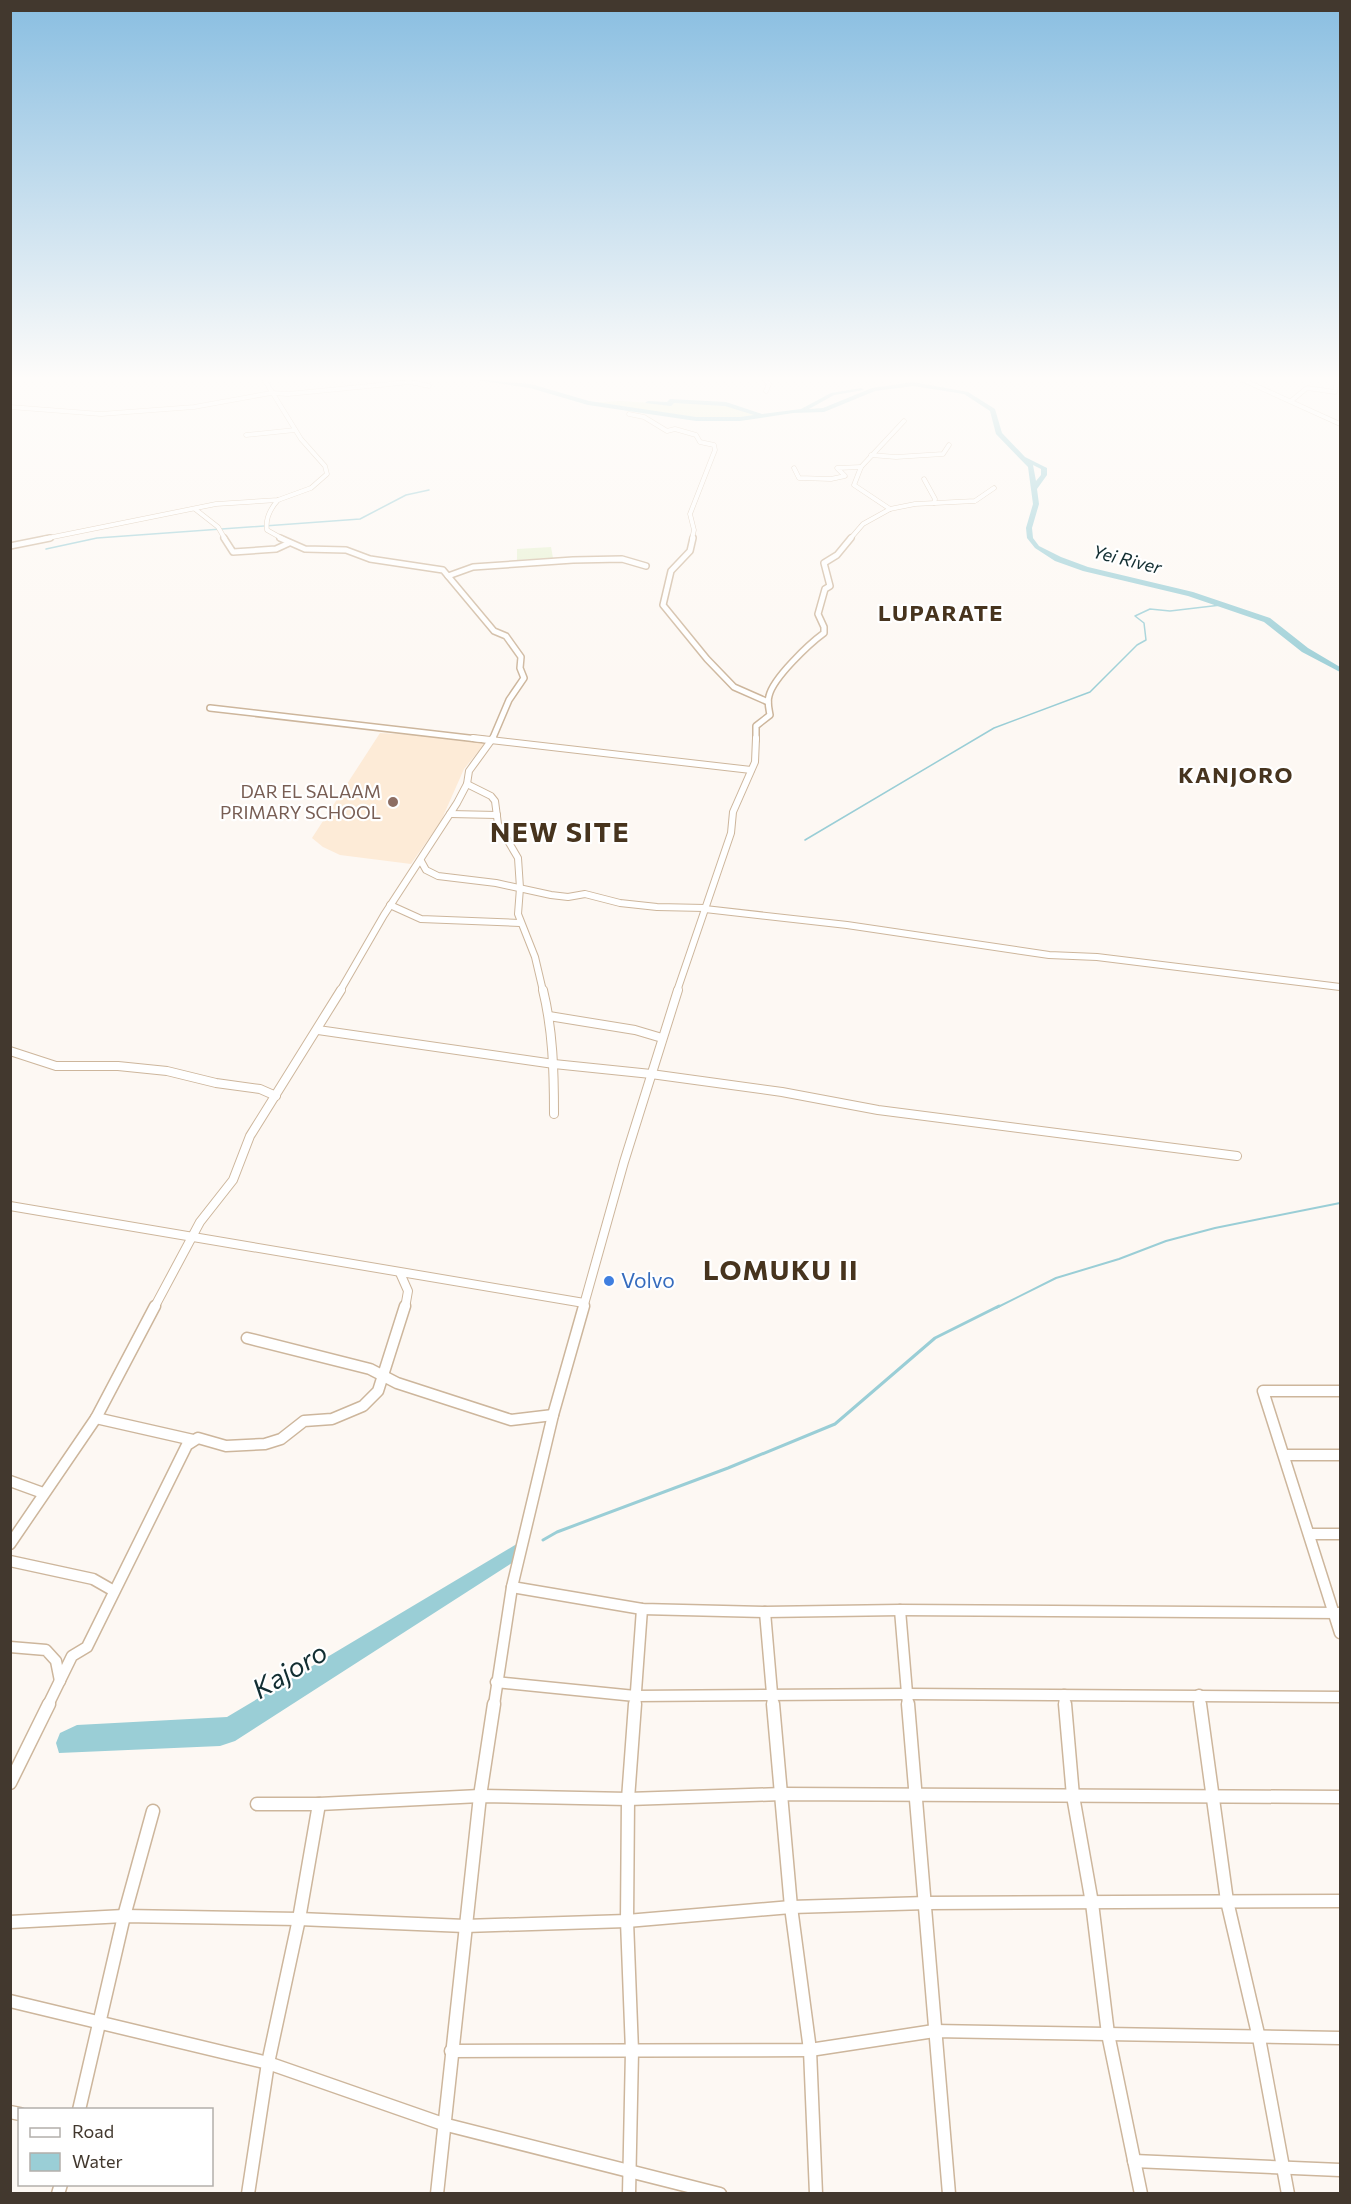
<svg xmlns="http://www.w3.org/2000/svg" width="1351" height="2204" font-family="Commissioner,sans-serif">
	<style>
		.built { fill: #fdebd7 }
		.green { fill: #e7f1d1 }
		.water { fill: #9aced6 }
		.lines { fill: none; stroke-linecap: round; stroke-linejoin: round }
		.stream-far2 { stroke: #9aced6; stroke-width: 1.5 }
		.stream-far1 { stroke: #9aced6; stroke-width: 2 }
		.stream { stroke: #9aced6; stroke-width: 3 }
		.river { fill: #9aced6; fill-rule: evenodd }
		.minor-far5-casing { stroke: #cdb69c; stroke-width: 5 }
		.minor-far4-casing { stroke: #cdb69c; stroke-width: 8 }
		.minor-far3-casing { stroke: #cdb69c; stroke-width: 8 }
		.minor-far2-casing { stroke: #cdb69c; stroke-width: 10 }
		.minor-far1-casing { stroke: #cdb69c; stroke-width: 13 }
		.minor-casing { stroke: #cdb69c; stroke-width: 15 }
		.minor-far5 { stroke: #fff; stroke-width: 4 }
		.minor-far4 { stroke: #fff; stroke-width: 5 }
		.minor-far3 { stroke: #fff; stroke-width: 6 }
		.minor-far2 { stroke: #fff; stroke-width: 8 }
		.minor-far1 { stroke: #fff; stroke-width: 10 }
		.minor { stroke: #fff; stroke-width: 12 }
		.education-dot { fill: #8d6e63; stroke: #fff; stroke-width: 2 }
		.shop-dot { fill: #3f7fe0; stroke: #fff; stroke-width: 2 }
		.labels { text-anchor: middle; stroke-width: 4.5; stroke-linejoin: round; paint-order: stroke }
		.far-water-label { font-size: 18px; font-style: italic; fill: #122e32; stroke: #fff }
		.far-education-label { font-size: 18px; fill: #785e54; stroke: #fff; text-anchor: end }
		.shop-label { font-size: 21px; fill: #366cbe; stroke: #fff; text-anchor: start }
		.far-district-label { font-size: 22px; font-weight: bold; letter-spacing: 1.5px; fill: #47341e; stroke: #fff }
		.district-label { font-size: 27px; font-weight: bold; letter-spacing: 1.5px; fill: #47341e; stroke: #fff }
		.near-water-label { font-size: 27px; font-style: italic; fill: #122e32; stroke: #fff }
	</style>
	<rect width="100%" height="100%" fill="#fdf8f3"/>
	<path class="built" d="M380,733l68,4 38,5 -22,27 -23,52 -30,43 -71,-9 -17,-8 -11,-9z"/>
	<g class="green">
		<path d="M675,400c18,5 35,2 53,4 13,2 24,9 37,12 -39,8 -70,1 -107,-4 -23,-3 -47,-6 -70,-9l32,-2 50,3v-3z"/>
		<path d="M551,547l2,11 -36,2v-11z"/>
	</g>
	<path class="water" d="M520,1542l-5,19 -280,180 -15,5 -161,7 -3,-10 4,-10 17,-8 150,-8z"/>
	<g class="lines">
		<g class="stream-far2">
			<path d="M46,549l51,-11 263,-19 46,-24 23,-5"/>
			<path d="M805,840l189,-112 96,-36 47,-47 9,-5 -2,-17 -9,-7 15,-7 20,2 51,-6"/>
		</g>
		<path class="stream-far1" d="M996,1308l60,-30 63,-19 47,-18 49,-13 125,-25"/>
		<path class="stream" d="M543,1540l14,-8 171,-64 107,-44 100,-86 64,-32"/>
		<path class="river" d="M470,379l61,5 58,17 107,16h44l14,-2 -29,-9 -51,-3 -3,3 -26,-3 3,-2 19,1 3,-3 56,3 36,12 39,-5 30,-16 30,-5 3,2 -30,5 -25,14 14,-1 49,-20 41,-6 55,10 27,17 7,24 23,24 22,11v7l-10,14 2,15 -7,24 1,10 6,8 22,11 27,10 105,25 77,26 38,30 32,19v5l-38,-20 -38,-30 -76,-26 -105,-25 -28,-10 -20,-13 -8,-10 -1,-10 7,-24 -5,-37 -32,-33 -6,-23 -26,-17 -51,-8 -38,5 -51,21 -31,1 -53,8h-44l-108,-16 -58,-17zM1033,465l8,4v6l-5,6z"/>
		<defs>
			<g id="minor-far5">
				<path d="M764,379l5,5 -3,7"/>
				<path d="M1241,379l99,45"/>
				<path d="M1291,401l16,-13 28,4 2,-13"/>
				<path d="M10,407l91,7 93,-7 77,-14 17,1 122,-12 19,4"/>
				<path d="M629,414l15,3 23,14 8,-2 21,6 4,7 14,3 1,5 -25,64 4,16 -2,9"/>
				<path d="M246,435l49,-5"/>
				<path d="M871,455l25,2 47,-3 6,-9"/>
				<path d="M794,468l5,10 32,1 14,-3 -8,-8 24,-1"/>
				<path d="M924,479l11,20 -1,4"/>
				<path d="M278,500c-8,9 -13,18 -11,30l16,9"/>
				<path d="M195,509l23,18 7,12"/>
				<path d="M890,509l-36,-24 7,-18 43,-46"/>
				<path d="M43,539l173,-35 62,-4 33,-12 16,-14 -2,-8 -24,-27 -37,-60"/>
				<path d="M850,539l13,-15 27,-15 25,-5 60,-3 19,-13"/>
			</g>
			<g id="minor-far4">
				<path d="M224,538l9,14 43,-3 13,-6"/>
				<path d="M280,538l25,11 41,1 24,9 73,11 51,61 12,5 15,21 -1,11 4,10 -15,22 -17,40"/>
				<path d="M693,538l-3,13 -19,20 -8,34 44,54 27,28 34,15"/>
				<path d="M10,546l40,-8"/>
				<path d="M448,576l25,-9 100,-7 49,-1 24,7"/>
				<path d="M210,708l276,32"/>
				<path d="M756,740v-14l14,-11c-1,-6 -3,-13 -1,-19 4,-18 40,-52 55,-63v-6l-6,-13 7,-25 5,-3 -6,-23 13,-8 14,-17"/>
			</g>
			<g id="minor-far3">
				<path d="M473,738l278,32"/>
				<path d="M467,784l24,12 4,5 3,23 20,34 2,30 -2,26 17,43 8,34"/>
				<path d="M450,814l47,1"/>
				<path d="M421,861l5,9 12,6 58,7 55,12 17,2 17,-3 35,9 37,4 48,1"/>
				<path d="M390,905l31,14 99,4"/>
				<path d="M705,909l142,16 202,30 48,2 243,30"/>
				<path d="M340,991l44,-76 73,-112 10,-19 2,-13 24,-33"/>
				<path d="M677,991l54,-158 2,-21 22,-50 1,-24"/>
			</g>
			<g id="minor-far2">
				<path d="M543,990c10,41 11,82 11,124"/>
				<path d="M549,1016l86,14 27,8"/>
				<path d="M318,1030l236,34 97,10 131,18 96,18 359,46"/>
				<path d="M10,1051l46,15h62l49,5 49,12 44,6 16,7"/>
				<path d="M10,1206l574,97"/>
				<path d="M400,1273l8,18 -3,17"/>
				<path d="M154,1308l46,-86 33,-42 17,-44 91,-146"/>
				<path d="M583,1308l41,-146 54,-172"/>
			</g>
			<g id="minor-far1">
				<path d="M247,1338l123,31 27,14 114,37 42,-5"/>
				<path d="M1340,1391h-77l77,242"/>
				<path d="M96,1418l97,22"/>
				<path d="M1285,1455h55"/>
				<path d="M10,1481l33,12"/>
				<path d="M1310,1534h30"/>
				<path d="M10,1544l86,-126 59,-112"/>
				<path d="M10,1561l83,18 21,12"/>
				<path d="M512,1587l130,22 123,3 135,-2 440,3"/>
				<path d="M900,1610l8,95"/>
				<path d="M765,1612l8,93"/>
				<path d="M10,1647l36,3 10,11 4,20"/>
				<path d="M496,1682l139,14 273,-2 432,3"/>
				<path d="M1064,1695l1,10"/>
				<path d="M1199,1695l1,10"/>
				<path d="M48,1705l24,-49 15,-9 100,-202 11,-7 28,8 39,-2 16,-5 23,-18 28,-2 31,-13 15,-15 27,-85"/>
				<path d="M494,1705l18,-118 41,-172 31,-109"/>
				<path d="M635,1705l7,-96"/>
			</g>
			<g id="minor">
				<path d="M773,1704l18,203 19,143 6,144"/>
				<path d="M908,1704l41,490"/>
				<path d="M1065,1704l8,92 19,107 16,131 33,160"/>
				<path d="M1200,1704l27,197 32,137 29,156"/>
				<path d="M10,1783l39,-79"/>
				<path d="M257,1804h62l161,-8 148,3 154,-5 558,3"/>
				<path d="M10,1922l114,-6 175,3 166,7 162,-5 164,-14 136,-4 413,-2"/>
				<path d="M10,2001l258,62 175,61 277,70"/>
				<path d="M451,2051l359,-1 124,-19 406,7"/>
				<path d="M79,2110l45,-194 29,-105"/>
				<path d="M10,2112l10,2"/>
				<path d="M1134,2161l206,9"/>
				<path d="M58,2194l3,-10"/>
				<path d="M248,2194l20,-131 31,-144 20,-115"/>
				<path d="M437,2194l43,-398 14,-92"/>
				<path d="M629,2194l3,-143 -5,-130 1,-122 7,-95"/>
			</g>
		</defs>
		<use href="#minor-far5" class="minor-far5-casing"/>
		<use href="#minor-far4" class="minor-far4-casing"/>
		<use href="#minor-far3" class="minor-far3-casing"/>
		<use href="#minor-far2" class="minor-far2-casing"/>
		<use href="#minor-far1" class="minor-far1-casing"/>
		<use href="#minor" class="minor-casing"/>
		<use href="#minor-far5" class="minor-far5"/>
		<use href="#minor-far4" class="minor-far4"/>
		<use href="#minor-far3" class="minor-far3"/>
		<use href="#minor-far2" class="minor-far2"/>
		<use href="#minor-far1" class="minor-far1"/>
		<use href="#minor" class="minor"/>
	</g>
	<linearGradient id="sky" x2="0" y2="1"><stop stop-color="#89bee1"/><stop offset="0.55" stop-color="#fefcfa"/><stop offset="1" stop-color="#fefcfa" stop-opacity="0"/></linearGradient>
	<rect width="1351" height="688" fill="url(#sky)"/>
	<circle class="education-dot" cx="393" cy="802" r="6"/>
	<circle class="shop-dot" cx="609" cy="1281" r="6"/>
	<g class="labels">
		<g class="far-water-label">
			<text transform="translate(1127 560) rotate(14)" y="6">Yei River</text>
		</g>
		<g class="far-education-label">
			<text x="381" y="798">DAR EL SALAAM<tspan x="381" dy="21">PRIMARY SCHOOL</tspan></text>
		</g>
		<g class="shop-label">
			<text x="621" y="1288">Volvo</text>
		</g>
		<g class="far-district-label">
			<text x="941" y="621">LUPARATE</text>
			<text x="1236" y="783">KANJORO</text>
		</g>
		<g class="district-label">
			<text x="560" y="842">NEW SITE</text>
			<text x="781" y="1280">LOMUKU II</text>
		</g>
		<g class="near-water-label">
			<text transform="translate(290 1671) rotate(-31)" y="9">Kajoro</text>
		</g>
	</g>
	<rect width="1351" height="2204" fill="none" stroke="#42382e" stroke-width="24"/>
	<rect x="18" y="2108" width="195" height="78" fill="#ffffff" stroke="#b3afab" stroke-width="1.5"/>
	<rect x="30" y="2128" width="30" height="9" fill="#ffffff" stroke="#b3afab" stroke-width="1.5"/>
	<text x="72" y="2138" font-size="18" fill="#42382e">Road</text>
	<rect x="30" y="2153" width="30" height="18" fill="#9aced6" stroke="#b3afab" stroke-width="1.5"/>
	<text x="72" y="2168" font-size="18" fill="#42382e">Water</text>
</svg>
